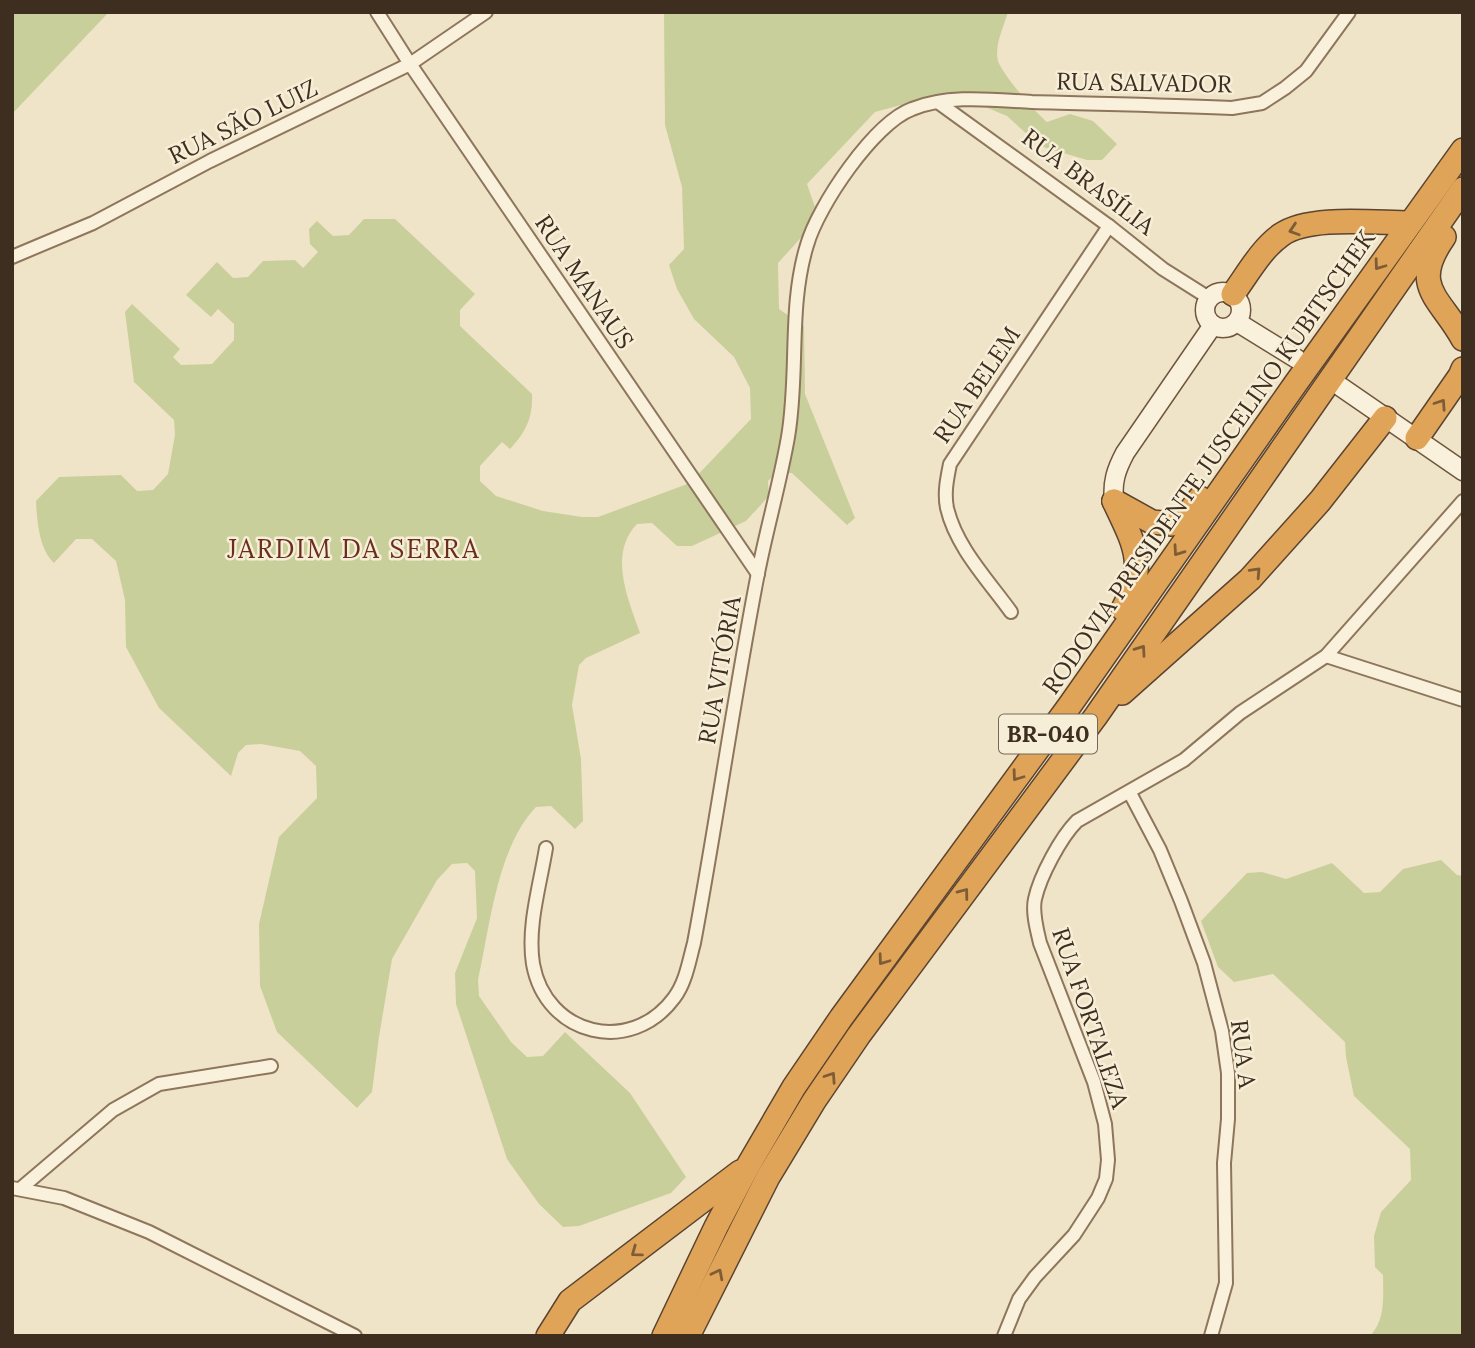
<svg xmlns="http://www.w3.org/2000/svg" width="1475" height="1348" font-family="Lora,serif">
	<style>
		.green { fill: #c9cf9b }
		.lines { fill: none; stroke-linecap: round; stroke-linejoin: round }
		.street-casing { stroke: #8d765c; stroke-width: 16 }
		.secondary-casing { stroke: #6f573f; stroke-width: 21 }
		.highway-casing { stroke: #5b4430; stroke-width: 26 }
		.street { stroke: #faf1dc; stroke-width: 12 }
		.secondary { stroke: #faf1dc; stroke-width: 18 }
		.highway { stroke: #e0a458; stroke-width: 23 }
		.oneway { stroke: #7e5d36 }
		.labels { text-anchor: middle; stroke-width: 5; stroke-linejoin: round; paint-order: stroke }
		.shield { fill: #f7eed8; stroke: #756857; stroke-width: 2 }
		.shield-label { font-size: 23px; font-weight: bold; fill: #3d2e20 }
		.street-label { font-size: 24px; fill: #3d2e20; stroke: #f7eed8 }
		.neighbourhood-label { font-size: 26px; letter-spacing: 2px; fill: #6b2e1e; stroke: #f7eed8 }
	</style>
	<rect width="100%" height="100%" fill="#f0e4c8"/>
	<g class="green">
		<path d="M12,12h97l-97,102z"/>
		<path d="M664,12h344c-4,14 -14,34 -10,49 5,14 37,51 49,61l23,-8 23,7 24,23 -15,16h-15l-47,-14 -33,-30 -58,-24 -74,20 -68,72 8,23 -7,23 -30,33 1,46 25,17 1,68 50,124 -8,7 -55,-52h-16l-8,8 1,15 -23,25 -54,25h-15l-25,-23 -15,1c-29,30 -9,75 3,109l-54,25 -7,7 -7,40 9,54 2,62 -8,8 -24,-23 -15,1c-39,41 -46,119 -58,173l1,16 32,46 16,15 16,-1 22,-24 65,61 56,84 -15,16 -92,33 -16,1 -24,-23 -32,-45 -51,-155 -1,-31 22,-55 -2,-47 -8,-8 -15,1 -15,16 -45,79 -13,78 -7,55 -15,16 -80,-76 -17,-46 -1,-62 20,-87 38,-39 -1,-32 -16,-15 -39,-7 -15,1 -8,8 -7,23 -72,-68 -33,-61 -1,-47 -9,-39 -24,-22h-16l-22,24c-15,-14 -17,-42 -18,-62l23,-24 62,-2 16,16 16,-1 15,-16 7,-39 -1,-15 -40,-38 -9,-70 7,-8 48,45 -7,8 8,8 31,-1 22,-24v-16l-16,-15 -7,8 -25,-22 31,-33 16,16 15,-1 15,-16 32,-1 8,8 15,-16 -8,-8 -1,-15 8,-8 16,15 16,-1 15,-16h31l80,75 -15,16v16l72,68c1,24 -6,38 -22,55l-8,-7 -22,24v15l16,15 47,15 39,6h16l92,-34 61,-64 -1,-31 -16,-31 -40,-38 -17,-30 -8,-24 15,-16 -2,-62 -17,-62z"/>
		<path d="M1441,860l16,15 6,1v458l-1,2h-92c16,-17 13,-40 13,-61l-8,-8 -1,-31 7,-24 30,-32 -1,-31 -56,-53 -8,-39 -1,-15 -72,-68 -39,8 -16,-15 -17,-46 46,-48 15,-1 24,7 46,-16 32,30 16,-1 23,-23z"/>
	</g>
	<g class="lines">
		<defs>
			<g id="street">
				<path d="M377,12l33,52 348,510"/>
				<path d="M939,103l170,123 54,43 46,29"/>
				<path d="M12,257l81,-34 117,-62 200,-97 76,-52"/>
				<path d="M1011,612c-23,-32 -55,-65 -64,-104 -3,-15 0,-29 3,-44l159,-238"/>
				<path d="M1326,656l137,44"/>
				<path d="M1130,793l30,57 21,51 23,62 18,68 6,42v46l-4,44 2,120 -15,53"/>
				<path d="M546,848c-6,37 -19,79 -13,116 13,72 98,92 141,34 12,-16 15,-37 20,-55 23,-123 40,-247 64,-370 9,-46 22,-90 30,-136 11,-64 0,-130 19,-192 11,-39 67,-122 105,-136 37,-15 82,-9 120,-7 67,2 133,3 200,6l30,-5 23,-15 21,-17 43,-59"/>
				<path d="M12,1188l52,10 85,34 206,104"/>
				<path d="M20,1189l93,-79 46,-26 112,-18"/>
				<path d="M1004,1336l15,-37 16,-22 39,-42 24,-37 8,-19 2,-19 -3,-36 -11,-42 -54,-139c-3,-13 -8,-31 -5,-44 5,-23 26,-62 42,-78l107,-61 56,-47 86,-57 137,-155"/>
			</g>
			<g id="secondary">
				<circle cx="1223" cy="310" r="18"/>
				<path d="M1237,322l60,37"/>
				<path d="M1341,387l122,84"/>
				<path d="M1114,501c-2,-19 2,-31 11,-48l88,-128"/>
			</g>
			<g id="highway">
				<path d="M1444,237c-35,50 -4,60 19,102"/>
				<path d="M1233,294c14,-19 28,-45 48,-59 28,-20 95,-12 129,-12"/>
				<path d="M1417,438l43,-62 3,-7"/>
				<path d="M1114,501l38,21 20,2 18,-13 10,-13"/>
				<path d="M1114,501c20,43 34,63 9,108"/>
				<path d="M1122,693l128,-114 70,-78 65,-83"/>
				<path d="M548,1336l22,-35 170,-129"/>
				<path d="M664,1336l52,-109 32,-61 46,-79 47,-69 229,-313 226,-322 167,-233"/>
				<path d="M688,1336l80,-159 46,-76 45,-66 237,-319 367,-527"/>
			</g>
		</defs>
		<use href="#street" class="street-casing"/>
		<use href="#secondary" class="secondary-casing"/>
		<use href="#highway" class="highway-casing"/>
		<use href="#street" class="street"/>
		<use href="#secondary" class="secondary"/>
		<use href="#highway" class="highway"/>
	</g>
	<defs><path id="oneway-chevron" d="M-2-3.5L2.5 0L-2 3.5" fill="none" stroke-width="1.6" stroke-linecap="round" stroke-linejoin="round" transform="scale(1.75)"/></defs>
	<g class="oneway">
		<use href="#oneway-chevron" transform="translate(1294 230) rotate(162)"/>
		<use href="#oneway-chevron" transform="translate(1379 265) rotate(126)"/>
		<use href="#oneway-chevron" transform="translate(1441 404) rotate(-56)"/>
		<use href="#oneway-chevron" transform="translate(1178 551) rotate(125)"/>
		<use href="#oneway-chevron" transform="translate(1256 572) rotate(-47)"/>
		<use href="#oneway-chevron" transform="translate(1141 650) rotate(-55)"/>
		<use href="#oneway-chevron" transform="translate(1017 776) rotate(126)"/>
		<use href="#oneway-chevron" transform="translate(964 893) rotate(-53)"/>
		<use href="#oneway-chevron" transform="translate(883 960) rotate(126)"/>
		<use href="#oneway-chevron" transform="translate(831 1077) rotate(-56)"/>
		<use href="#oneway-chevron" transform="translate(636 1252) rotate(144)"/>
		<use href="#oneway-chevron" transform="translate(718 1274) rotate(-63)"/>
	</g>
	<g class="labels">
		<rect class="shield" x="999" y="714.5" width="98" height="39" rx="5"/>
		<g class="shield-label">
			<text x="1048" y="742">BR-040</text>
		</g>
		<g class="street-label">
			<text transform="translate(1144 83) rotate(1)" y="8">RUA SALVADOR</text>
			<text transform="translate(243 122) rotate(-26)" y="8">RUA SÃO LUIZ</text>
			<text transform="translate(1088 182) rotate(37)" y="8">RUA BRASÍLIA</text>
			<text transform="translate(584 282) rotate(56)" y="8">RUA MANAUS</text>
			<text transform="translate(977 385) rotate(-56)" y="8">RUA BELEM</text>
			<text transform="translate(1209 462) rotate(-55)" y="8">RODOVIA PRESIDENTE JUSCELINO KUBITSCHEK</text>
			<text transform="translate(720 670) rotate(-80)" y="8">RUA VITÓRIA</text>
			<text transform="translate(1090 1018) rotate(71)" y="8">RUA FORTALEZA</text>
			<text transform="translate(1243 1054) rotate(83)" y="8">RUA A</text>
		</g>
		<g class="neighbourhood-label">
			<text x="354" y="558">JARDIM DA SERRA</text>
		</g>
	</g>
	<rect width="1475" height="1348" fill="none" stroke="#3d2e20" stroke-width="28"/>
</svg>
